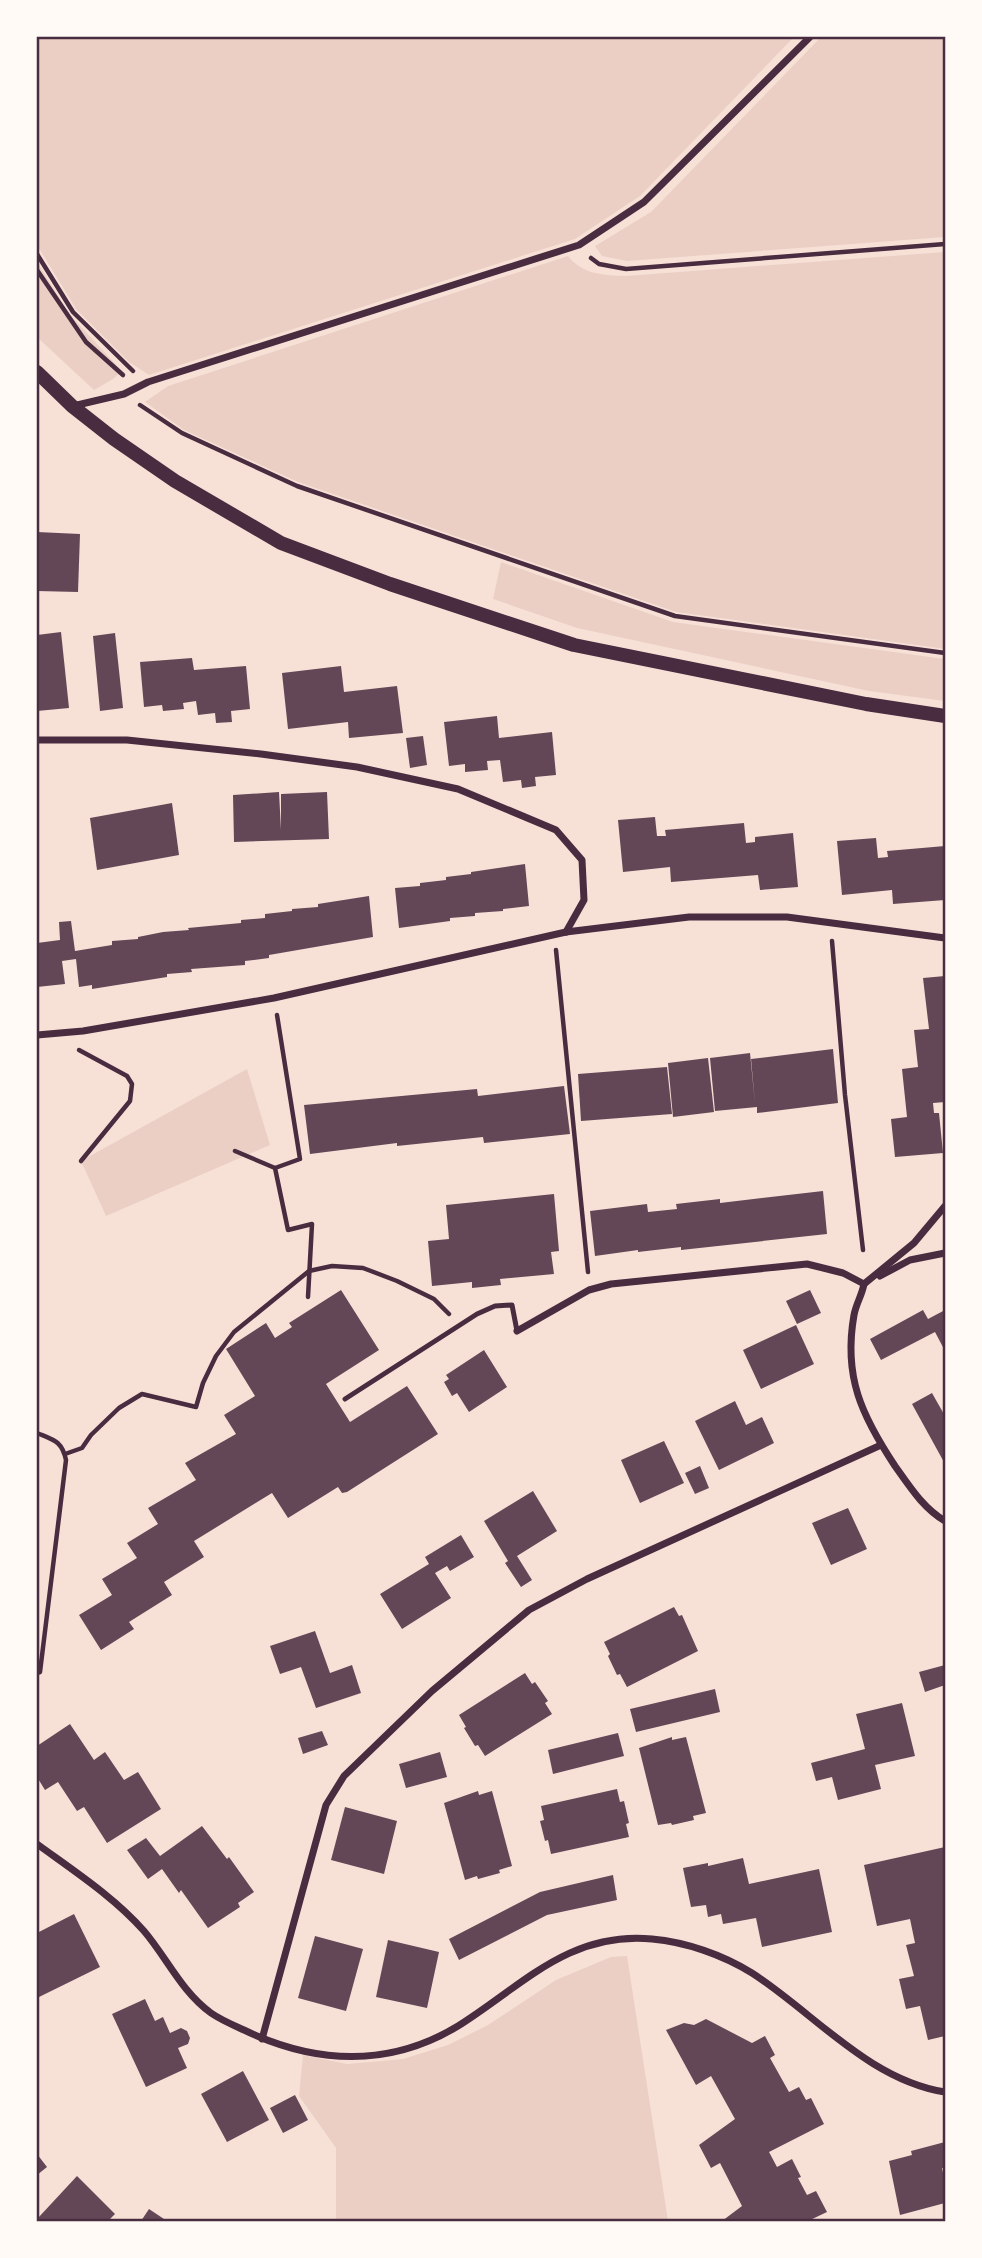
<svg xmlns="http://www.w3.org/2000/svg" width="982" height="2258" font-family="'Fira Sans Condensed',sans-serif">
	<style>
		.green { fill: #ebcfc5 }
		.building { fill: #644757 }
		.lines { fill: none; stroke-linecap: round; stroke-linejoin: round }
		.path { stroke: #4a2c40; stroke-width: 4.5 }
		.service { stroke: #4a2c40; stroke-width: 5 }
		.minor { stroke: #4a2c40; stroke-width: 7 }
		.secondary { stroke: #4a2c40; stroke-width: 14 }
		.neatline { fill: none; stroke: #4a2c40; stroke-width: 2.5 }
	</style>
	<rect width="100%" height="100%" fill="#f7e1d7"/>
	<g class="green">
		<path d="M37,37h757l-154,159 -65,43 -426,136 -20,-13 -53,-53 -39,-64z"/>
		<path d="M821,37h124v200l-318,24 -25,-5 -7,-10 56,-34z"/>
		<path d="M945,252v397l-269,-37 -378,-130 -114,-52 -39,-28 23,-16 400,-130c15,19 36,19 58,20z"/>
		<path d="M37,262l33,53 52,56 -9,8 -19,11 -57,-53z"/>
		<path d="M501,562l172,60 272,37v42l-76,-10 -292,-63 -84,-29z"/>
		<path d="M247,1069l23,76 -164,71 -25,-55z"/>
		<path d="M627,1956l41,265h-332v-73l-37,-52 4,-41 44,9 56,-5 45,-14 40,-20 68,-45 55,-23z"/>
	</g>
	<g class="building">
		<path d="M37,532l43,2 -2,58 -41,-1z"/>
		<path d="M61,632l8,76 -32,3v-76z"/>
		<path d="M115,633l8,75 -23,3 -7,-75z"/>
		<path d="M192,658l2,12 52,-4 4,43 -19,2 1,11 -16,1 -1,-10 -17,2 -2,-14 -13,2 1,6 -21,2 -1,-6 -18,2 -4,-45z"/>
		<path d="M341,666l3,26 53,-6 6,47 -54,5 -1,-16 -60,7 -6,-56z"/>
		<path d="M497,716l2,22 53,-6 4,43 -21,2 1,9 -14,2 -1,-8 -18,2 -3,-22 -13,1 1,9 -23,2v-8l-16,2 -5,-44z"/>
		<path d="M423,736l4,29 -17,3 -4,-30z"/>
		<path d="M279,792l2,38v-36l46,-2 2,47 -95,3 -1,-47z"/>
		<path d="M172,803l7,52 -82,15 -7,-52z"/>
		<path d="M655,817l2,19h9l-1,-6 79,-7 2,20 9,-1v-5l38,-4 5,54 -38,3 -2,-15 -87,7 -1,-15 -47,5 -5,-52z"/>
		<path d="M876,838l2,20 10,-1 -1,-6 58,-5v54l-52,4 -1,-14 -50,5 -5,-54z"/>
		<path d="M525,864l4,42 -26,3v2l-28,2v3l-25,2v3l-51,7 -4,-40 25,-2v-3l26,-3v-3l25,-3v-2z"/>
		<path d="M369,896l4,41 -104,18v3l-24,3v4l-54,4 1,3 -25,2v3l-75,12v-4l-13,2 -3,-28 -14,2 3,23 -28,3v-44l23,-3 -1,-18 12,-1 4,30 37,-6v-4l26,-2v-2l25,-5 26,-2 -1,-2 53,-5v-3l24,-2v-4l27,-3v-2l26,-2v-3z"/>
		<path d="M945,976v126l-12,1 1,10h5l4,40 -48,4 -4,-38 16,-2 -5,-48 16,-2 -4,-37 15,-1 -6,-51z"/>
		<path d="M833,1049l5,54 -81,10v-6l-42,4 -5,-53 40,-5 5,50 -4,-44z"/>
		<path d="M708,1058l6,54 -41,5 -5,-54z"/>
		<path d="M667,1067l5,47 -91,7 -3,-47z"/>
		<path d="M564,1086l6,48 -86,9 -1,-6 -86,9v-3l-87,11 -6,-49 173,-16 1,7z"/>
		<path d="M823,1191l4,43 -146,16v-3l-43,5v-2l-43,6 -5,-45 57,-7 1,8 29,-3 -1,-5 44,-5v4z"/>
		<path d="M554,1194l5,57 -8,1 3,22 -54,5 1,6 -29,3v-6l-40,4 -4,-45 21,-2 -3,-34z"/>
		<path d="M341,1290l38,60 -53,34 24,38 57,-36 31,48 -91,58 -5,1 -4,-6 -50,31 -16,-25 -78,48 10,16 -40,25 8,13 -43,27 5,7 -33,21 -22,-35 33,-20 -10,-16 35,-21 -10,-15 31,-19 -10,-16 48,-28 -11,-17 51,-29 -12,-19 31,-19 -29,-47 40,-26 9,15 17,-11 -3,-4z"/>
		<path d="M810,1290l11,23 -24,11 -11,-23z"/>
		<path d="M923,1310l5,9 17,-9v41l-10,-19 -54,28 -11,-21z"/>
		<path d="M796,1325l18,39 -53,25 -18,-39z"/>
		<path d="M484,1350l23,37 -38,25 -12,-19 -5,3 -8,-14 5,-3 -3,-4z"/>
		<path d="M932,1393l13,23v48l-33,-60z"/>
		<path d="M735,1401l11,24 16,-8 12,26 -55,27 -24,-49z"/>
		<path d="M664,1441l20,42 -44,20 -19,-43z"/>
		<path d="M700,1466l9,22 -14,6 -10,-21z"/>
		<path d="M533,1491l24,40 -40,25 15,24 -11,7 -16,-24 3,-2 -24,-40z"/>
		<path d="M848,1508l19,41 -36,16 -19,-42z"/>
		<path d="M461,1535l13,22 -24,14 -3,-5 -12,7 16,25 -49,31 -22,-35 49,-30 -4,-7z"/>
		<path d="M674,1607l5,9 3,-1 16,36 -71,36 -7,-13 -3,1 -9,-19 2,-2 -6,-12z"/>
		<path d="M315,1631l15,42 22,-8 9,28 -45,15 -15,-41 -21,7 -10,-28z"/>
		<path d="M945,1665v20l-20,7 -6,-20z"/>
		<path d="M525,1673l7,11 3,-2 13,19 -3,2 7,11 -67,42 -7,-11 -3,1 -11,-18 2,-1 -7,-12z"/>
		<path d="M715,1689l5,23 -84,20 -6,-23z"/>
		<path d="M902,1703l13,53 -40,9 6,24 -43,11 -6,-23 -16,4 -5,-18 54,-14 -9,-35z"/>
		<path d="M70,1724l24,36 11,-8 19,28 14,-8 23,37 -54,34 -23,-36 -7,4 -19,-29 -13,8 -8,-13v-31z"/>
		<path d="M322,1731l6,14 -25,9 -5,-16z"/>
		<path d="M618,1733l6,23 -71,18 -5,-24z"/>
		<path d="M672,1737v3l14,-3 20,76 -13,3 1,4 -22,5 -1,-2 -13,2 -19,-77z"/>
		<path d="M440,1752l7,25 -41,11 -7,-24z"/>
		<path d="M617,1789l3,13 4,-1 5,22 -3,1 3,13 -78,17 -3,-14 -3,1 -5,-20 4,-1 -3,-14z"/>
		<path d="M478,1791l1,4 13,-4 20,75 -13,4 1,3 -22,6 -1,-3 -12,4 -21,-77z"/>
		<path d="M345,1807l52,14 -13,53 -53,-14z"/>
		<path d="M202,1826l25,33 2,-2 25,35 -16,11 2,4 -32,21 -27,-38 -2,3 -17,-24 -14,10 -21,-29 19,-12 14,18z"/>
		<path d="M945,1847v189l-17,4 -8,-34 -14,3 -7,-30 15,-3 -8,-31 9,-2 -5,-24 -33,7 -13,-61z"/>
		<path d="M743,1858l6,26 70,-15 13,63 -70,15 -6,-29 -33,6 -2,-10 -13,3 -2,-12 -15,2 -8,-39 25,-5v3z"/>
		<path d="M613,1875l4,25 -70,15 -88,45 -10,-21 91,-47z"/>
		<path d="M74,1914l26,53 -63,31v-65z"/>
		<path d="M315,1936l48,13 -17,62 -48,-13z"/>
		<path d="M388,1940l51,12 -12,56 -51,-11z"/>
		<path d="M145,1999l10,22 8,-4 7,16 11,-5 6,3 3,7 -2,6 -10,4 9,20 -41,19 -34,-73z"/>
		<path d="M706,2019l46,24 13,-7 10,19 -5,3 19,34 10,-5 7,13 5,-2 13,26 -55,28 8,15 15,-8 9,18 -3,1 9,17 9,-4 11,21 -19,9h-86l20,-15 -22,-43 -9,5 -12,-23 36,-26 -24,-43 -15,9 -30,-55 18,-7 10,2z"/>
		<path d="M243,2071l26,49 -42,22 -26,-48z"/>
		<path d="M295,2095l13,25 -25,13 -13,-25z"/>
		<path d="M945,2142v26h-3l3,14v21l-45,12 -11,-54 23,-6 -1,-4z"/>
		<path d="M37,2154l10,13 -10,8z"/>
		<path d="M77,2176l38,38 -7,7h-66l-4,-3z"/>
		<path d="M149,2209l18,12h-26z"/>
	</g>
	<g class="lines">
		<g class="path">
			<path d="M37,254l36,58 60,59"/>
			<path d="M591,258l8,6 27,5 319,-25"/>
			<path d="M37,270l49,72 37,33"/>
			<path d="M140,405l42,28 115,53 378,130 270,37"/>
			<path d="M832,941l13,154 18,155"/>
			<path d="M556,950l32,322"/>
			<path d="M277,1015l23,144 -25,9 13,62 24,-6 -4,73"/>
			<path d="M79,1050l48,26 5,8 -2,17 -49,60"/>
			<path d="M235,1151l40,17"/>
			<path d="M37,1433c17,7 25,8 29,27l-26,212 -3,1"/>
			<path d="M65,1454l17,-6 9,-13 28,-27 23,-14 54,13 7,-24 13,-27 18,-24 75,-61 23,-5 31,2 34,13 37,18 15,15"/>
		</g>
		<path class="service" d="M345,1399l132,-85 18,-8 17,-1 5,26"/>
		<g class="minor">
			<path d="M73,406l51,-12 24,-12 431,-137 65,-43 166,-165"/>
			<path d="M37,740h90l134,14 96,13 101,22 98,41 26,30 2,40 -18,32"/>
			<path d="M37,1035l46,-4 191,-33 292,-66 123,-15h98l158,21"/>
			<path d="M880,1276l30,-16 35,-7"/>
			<path d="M864,1284c-2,11 -8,20 -10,31 -11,62 8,101 41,151 15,21 28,42 50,55"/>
			<path d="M864,1284l50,-41 31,-37"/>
			<path d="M517,1331l72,-41 22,-6 196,-20 36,9 21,11"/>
			<path d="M37,1844c37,27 77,53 107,87 23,27 37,60 67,82 10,7 22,12 33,17 71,34 145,38 214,-4 64,-40 111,-95 194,-87 34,3 71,16 100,34 62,40 117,107 193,119"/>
			<path d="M262,2039l64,-234 18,-29 88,-85 97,-81 58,-31 294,-134"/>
		</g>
		<path class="secondary" d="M37,372l35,34 42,33 61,42 106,62 109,41 184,61 292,59 79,12"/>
	</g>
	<rect width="982" height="2258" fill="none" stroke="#fffaf5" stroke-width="77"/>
	<rect x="38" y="38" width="906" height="2182" class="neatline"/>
</svg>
